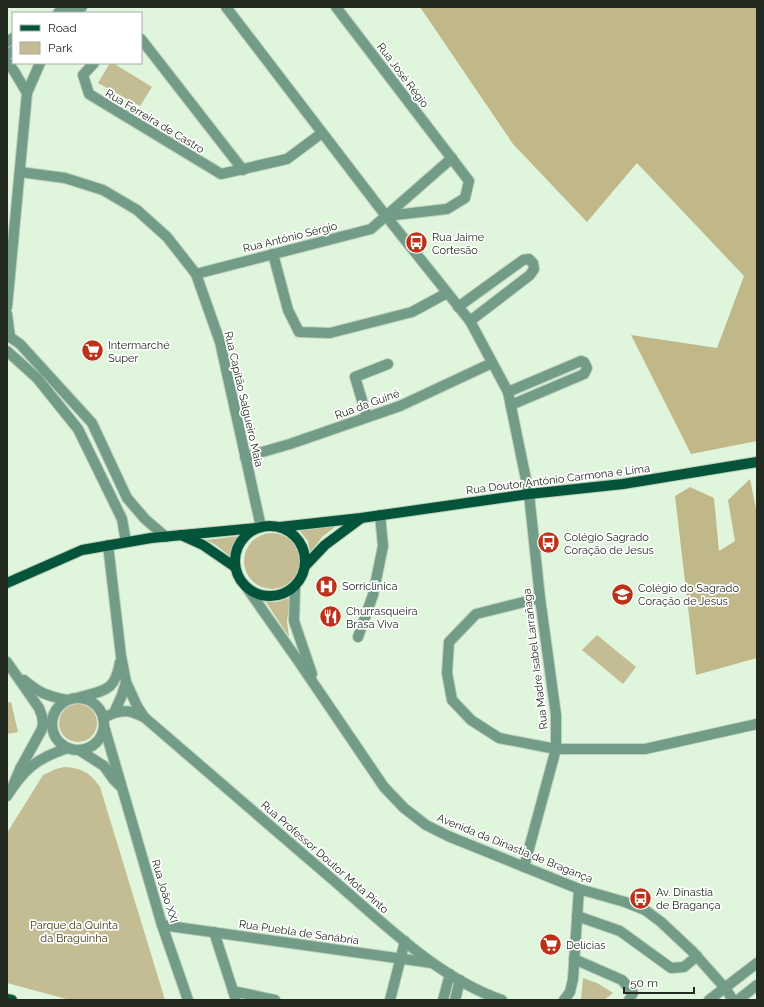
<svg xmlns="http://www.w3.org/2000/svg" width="764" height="1007" font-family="Raleway,sans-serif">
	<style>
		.green { fill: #c4bc92 }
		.forest { fill: #c1b889 }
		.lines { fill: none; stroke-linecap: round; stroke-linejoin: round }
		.minor-casing { stroke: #bdd0ba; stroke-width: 12 }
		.major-casing { stroke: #bdd0ba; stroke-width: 12 }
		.minor { stroke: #729c88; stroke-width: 10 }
		.major { stroke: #03543a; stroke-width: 10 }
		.labels { text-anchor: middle; stroke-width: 3.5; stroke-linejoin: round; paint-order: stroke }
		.street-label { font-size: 11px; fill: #222a20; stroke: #fff }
		.poi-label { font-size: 11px; fill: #222a20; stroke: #fff; text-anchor: start }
		.park-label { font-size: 11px; fill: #3f3812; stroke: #fff }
	</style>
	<rect width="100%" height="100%" fill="#dff5dc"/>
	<g class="green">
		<path d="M110,63h3l39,24 -12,19 -42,-23z"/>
		<path d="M339,524l-17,13 -12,16 -2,-12 -9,-11z"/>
		<circle cx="272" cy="561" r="28"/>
		<path d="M240,536l-7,10 -2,11 -15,-12 -10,-5z"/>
		<path d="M290,598l-3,23 2,16 -23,-35h11z"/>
		<path d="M597,635l39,32 -13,17 -41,-34z"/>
		<path d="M11,702l7,30 -11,2v-31z"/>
		<circle cx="78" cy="723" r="19"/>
		<path d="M64,767c18,1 26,6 36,20l65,213h-95l-63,-17v-150l36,-58 13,-6z"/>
		<path d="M583,978l14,5 16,10 -9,7h-23z"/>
	</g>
	<g class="forest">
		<path d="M420,7h337v434l-66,13 -60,-119 86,13 27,-72 -107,-113 -50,59 -74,-78z"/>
		<path d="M750,479l7,35v144l-61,17 -21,-179 15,-9 24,11 5,53 16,-10 -7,-41z"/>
	</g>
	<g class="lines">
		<defs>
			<g id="minor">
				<path d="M226,7l160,209 84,105 38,71 21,102 11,104 16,117v34l-32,118"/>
				<path d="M336,7l133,174 -4,17 -18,11 -61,7"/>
				<path d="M58,13l9,-6"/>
				<path d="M74,13l8,-6"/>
				<path d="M141,39l102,131"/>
				<path d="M7,42l6,-4"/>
				<path d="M7,54l6,-3"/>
				<path d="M7,62l7,9 13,22"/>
				<path d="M94,63l-11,12 6,19 132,80 66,-15 35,-26"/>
				<path d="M20,172l45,6 38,12 34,20 30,27 29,37 24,68 41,185"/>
				<path d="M273,254l15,56 11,22 31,1 82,-21 35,-19"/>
				<path d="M196,274l175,-45 81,-71"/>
				<path d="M7,307l20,-214 13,-30"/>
				<path d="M458,307l65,-47 6,-1 4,4 1,6 -4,6 -60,46"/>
				<path d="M7,314l3,23"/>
				<path d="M7,335l13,9 72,79 35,75 18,21 21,18"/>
				<path d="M7,351l30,27 41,51 44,90 4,23"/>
				<path d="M508,392l73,-31 3,1 3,6 -3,6 -73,31"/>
				<path d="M367,417l-12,-40 33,-13"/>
				<path d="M245,457l45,-13 110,-38 92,-43"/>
				<path d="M295,587l-1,34 18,53"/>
				<path d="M247,588l52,74 85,125 20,21 22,17 22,11 131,53 46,13 20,8 16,12 32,30 32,36 8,12"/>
				<path d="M540,598l-64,16 -27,28 -2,31 5,27 19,20 28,18 57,11h89l112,-25"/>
				<path d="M358,637l15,-42 10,-49 -3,-31"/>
				<path d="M7,662l32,46 3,8 1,7 -1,6 -22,40 -8,19"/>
				<path d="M24,680c15,13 23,16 43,20"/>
				<path d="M126,682l11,24 7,11c63,54 126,108 188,162 50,43 107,100 170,121"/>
				<path d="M80,697c26,-7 35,-6 40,-35"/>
				<circle cx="78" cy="724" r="26"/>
				<path d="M114,713c13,-4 18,-1 30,4"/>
				<path d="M103,718l11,-5 8,-18 4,-13 -5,-26 -13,-111"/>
				<path d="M104,726l58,199 26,75"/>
				<path d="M79,750l25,16 10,14 6,6"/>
				<path d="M7,796c17,-27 30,-38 61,-48"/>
				<path d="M577,916l43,15 51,37 13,-1 13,-11"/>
				<path d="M162,925l270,38"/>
				<path d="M214,932l22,68"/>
				<path d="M574,959l48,21 11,13 -4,7"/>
				<path d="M233,991l42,9"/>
				<path d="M390,1000l15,-59"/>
				<path d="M443,1000l7,-26"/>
				<path d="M455,1000l5,-20"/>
				<path d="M564,1000l6,-8 3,-13 6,-90"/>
				<path d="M709,1000l48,-37"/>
				<path d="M738,1000l19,-15"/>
			</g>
			<g id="major">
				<circle cx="270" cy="561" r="35"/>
				<path d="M280,527l81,-9 168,-24 94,-10 134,-22"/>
				<path d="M181,535l22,10 32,22"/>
				<path d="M306,565l19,-20 35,-26"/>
				<path d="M7,583l75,-33 69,-12 106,-10"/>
				<path d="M7,999l5,1"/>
			</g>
		</defs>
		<use href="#minor" class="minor-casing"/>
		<use href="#major" class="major-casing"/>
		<use href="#minor" class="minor"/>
		<use href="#major" class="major"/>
	</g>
	<defs>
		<symbol id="bus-disc" viewBox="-11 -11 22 22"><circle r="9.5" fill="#bc3118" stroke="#fff"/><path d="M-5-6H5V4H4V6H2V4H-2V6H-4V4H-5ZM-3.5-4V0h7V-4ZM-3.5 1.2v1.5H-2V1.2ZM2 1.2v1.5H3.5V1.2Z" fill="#fff"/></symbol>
		<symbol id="supermarket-disc" viewBox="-11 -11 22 22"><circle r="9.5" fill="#bc3118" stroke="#fff"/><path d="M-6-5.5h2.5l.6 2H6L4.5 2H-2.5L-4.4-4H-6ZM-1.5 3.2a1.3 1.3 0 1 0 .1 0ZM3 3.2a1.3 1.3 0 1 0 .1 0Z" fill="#fff"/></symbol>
		<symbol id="hospital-disc" viewBox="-11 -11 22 22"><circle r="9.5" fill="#bc3118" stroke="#fff"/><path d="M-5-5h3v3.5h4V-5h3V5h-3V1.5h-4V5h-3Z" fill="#fff"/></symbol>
		<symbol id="school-disc" viewBox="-11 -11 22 22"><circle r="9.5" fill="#bc3118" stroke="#fff"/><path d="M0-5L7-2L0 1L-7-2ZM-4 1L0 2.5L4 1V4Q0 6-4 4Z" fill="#fff"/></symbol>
		<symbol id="restaurant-disc" viewBox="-11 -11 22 22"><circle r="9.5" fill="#bc3118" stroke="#fff"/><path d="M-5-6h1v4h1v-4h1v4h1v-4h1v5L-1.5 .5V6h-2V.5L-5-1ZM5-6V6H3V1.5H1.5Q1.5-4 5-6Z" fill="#fff"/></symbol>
	</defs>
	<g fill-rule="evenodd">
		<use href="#bus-disc" x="404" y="230" width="25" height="25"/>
		<use href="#supermarket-disc" x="80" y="338" width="25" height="25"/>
		<use href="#bus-disc" x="536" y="530" width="25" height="25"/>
		<use href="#hospital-disc" x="314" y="574" width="25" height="25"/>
		<use href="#school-disc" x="610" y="582" width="25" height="25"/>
		<use href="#restaurant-disc" x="318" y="604" width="25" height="25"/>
		<use href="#bus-disc" x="628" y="886" width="25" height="25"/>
		<use href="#supermarket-disc" x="538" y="932" width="25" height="25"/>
	</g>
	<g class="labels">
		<g class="street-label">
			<text transform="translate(403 75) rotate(53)" y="4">Rua José Régio</text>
			<text transform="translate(155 121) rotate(31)" y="4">Rua Ferreira de Castro</text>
			<text transform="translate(290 237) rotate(-14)" y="4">Rua António Sérgio</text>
			<text transform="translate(244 399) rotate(77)" y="4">Rua Capitão Salgueiro Maia</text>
			<text transform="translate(367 404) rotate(-20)" y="4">Rua da Guiné</text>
			<text transform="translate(558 479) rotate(-7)" y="4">Rua Doutor António Carmona e Lima</text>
			<text transform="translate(535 659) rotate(-97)" y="4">Rua Madre Isabel Larrañaga</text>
			<text transform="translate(515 848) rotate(22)" y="4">Avenida da Dinastia de Bragança</text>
			<text transform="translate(325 857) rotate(41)" y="4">Rua Professor Doutor Mota Pinto</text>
			<text transform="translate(165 891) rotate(73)" y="4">Rua João XXI</text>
			<text transform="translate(299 932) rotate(8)" y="4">Rua Puebla de Sanábria</text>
		</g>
		<g class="poi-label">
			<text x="432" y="241">Rua Jaime<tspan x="432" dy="13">Cortesão</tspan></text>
			<text x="108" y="349">Intermarché<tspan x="108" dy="13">Super</tspan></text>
			<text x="564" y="541">Colégio Sagrado<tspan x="564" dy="13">Coração de Jesus</tspan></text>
			<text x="342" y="590">Sorriclínica</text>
			<text x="638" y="592">Colégio do Sagrado<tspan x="638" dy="13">Coração de Jesus</tspan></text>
			<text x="346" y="615">Churrasqueira<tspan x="346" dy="13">Brasa Viva</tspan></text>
			<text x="656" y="896">Av. Dinastia<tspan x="656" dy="13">de Bragança</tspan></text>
			<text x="566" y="949">Delícias</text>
		</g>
		<g class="park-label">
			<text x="74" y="929">Parque da Quinta<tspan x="74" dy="13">da Braguinha</tspan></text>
		</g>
	</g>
	<rect width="764" height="1007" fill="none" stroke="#222a20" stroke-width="16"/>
	<rect x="12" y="12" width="130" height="52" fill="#ffffff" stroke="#a7aaa6"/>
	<rect x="20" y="25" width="20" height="6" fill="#03543a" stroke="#a7aaa6"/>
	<text x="48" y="32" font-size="12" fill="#222a20">Road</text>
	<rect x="20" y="42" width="20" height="12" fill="#c4bc92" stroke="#a7aaa6"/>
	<text x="48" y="52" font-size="12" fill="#222a20">Park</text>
	<path d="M624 987v6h70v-6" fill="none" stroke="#222a20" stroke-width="2"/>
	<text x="630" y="987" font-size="12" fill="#222a20" stroke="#ffffff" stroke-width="3" paint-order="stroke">50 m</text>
</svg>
